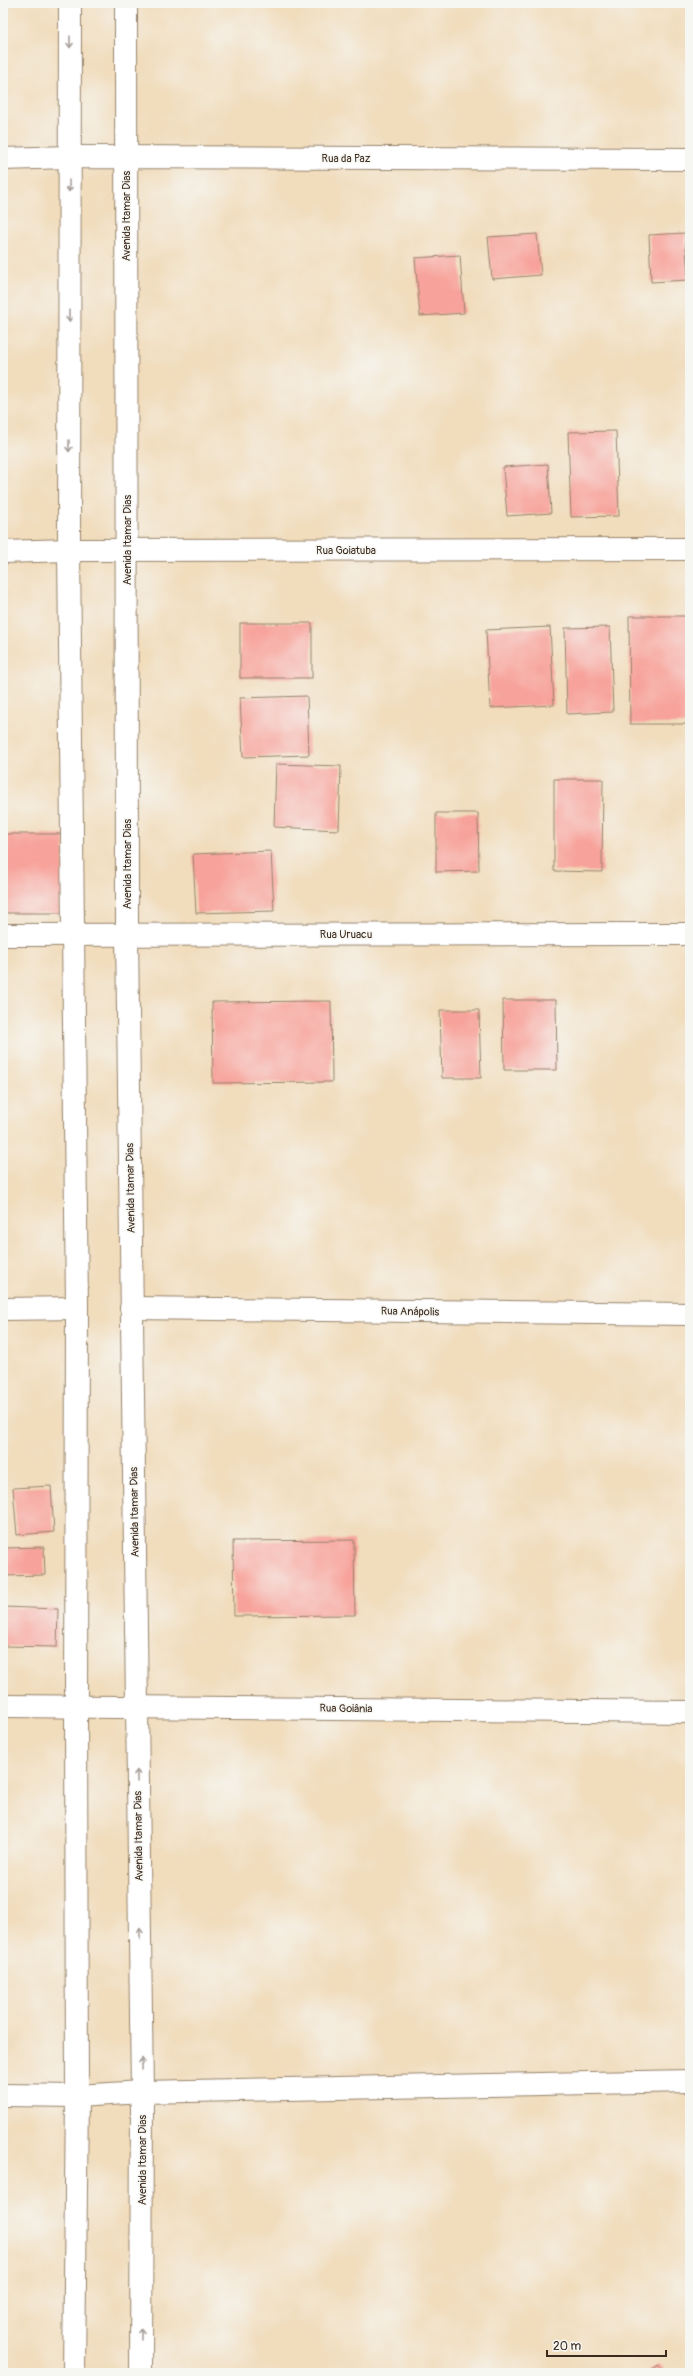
<svg xmlns="http://www.w3.org/2000/svg" width="693" height="2376" font-family="Pangolin,sans-serif">
	<style>
		.building { fill: #f7a29a }
		.lines { fill: none; stroke-linecap: round; stroke-linejoin: round }
		.minor-casing { stroke: #96836c; stroke-width: 24 }
		.minor { stroke: #fff; stroke-width: 22 }
		.oneway { stroke: #a79f9a }
		.labels { text-anchor: middle; stroke-width: 3; stroke-linejoin: round; paint-order: stroke }
		.street-label { font-size: 11px; fill: #3b2a1e; stroke: #f6f6f2 }
	</style>
	<rect width="100%" height="100%" fill="#f6f6f2"/>
	<filter id="ink" filterUnits="userSpaceOnUse"><feTurbulence type="fractalNoise" baseFrequency=".025" numOctaves="2"/><feDisplacementMap in="SourceGraphic" scale="8" xChannelSelector="R" yChannelSelector="G"/><feConvolveMatrix kernelMatrix="1 2 1 2 8 2 1 2 1" color-interpolation-filters="sRGB"/></filter>
	<filter id="wash" filterUnits="userSpaceOnUse"><feTurbulence type="fractalNoise" baseFrequency=".012" numOctaves="4" result="noise"/><feDisplacementMap in="SourceGraphic" scale="16" xChannelSelector="R" yChannelSelector="G"/><feGaussianBlur stdDeviation="0.9" result="paint"/><feColorMatrix in="noise" values="0 0 0 0 0 0 0 0 0 0 0 0 0 0 0 0 0 1.4 0 .05"/><feComposite in="paint" operator="in"/></filter>
	<g filter="url(#wash)">
		<rect width="100%" height="100%" fill="#f1dcbb"/>
		<g id="blocks">
			<g class="building">
				<path d="M685,233l3,47 -37,2 -2,-47z"/>
				<path d="M537,234l4,41 -49,4 -4,-42z"/>
				<path d="M460,255l4,58 -44,3 -5,-58z"/>
				<path d="M616,431l3,85 -48,1 -3,-85z"/>
				<path d="M548,464l3,49 -44,3 -4,-49z"/>
				<path d="M629,616h61v108h-60z"/>
				<rect x="240" y="623" width="72" height="55"/>
				<path d="M550,627l4,78 -64,3 -4,-78z"/>
				<path d="M610,627l3,85 -46,2 -2,-86z"/>
				<path d="M307,696l2,59 -66,2 -3,-59z"/>
				<path d="M276,764l65,2 -2,64 -65,-3z"/>
				<path d="M554,779h49l-1,93 -48,-1z"/>
				<path d="M436,813h42l1,58 -43,1z"/>
				<rect x="3" y="834" width="61" height="79"/>
				<path d="M271,851l3,60 -78,2 -3,-59z"/>
				<path d="M503,1000h53l1,70h-53z"/>
				<path d="M331,1001l1,81 -119,1 -1,-81z"/>
				<path d="M440,1010h39l2,68h-39z"/>
				<path d="M51,1486l3,46 -37,3 -4,-47z"/>
				<path d="M354,1540l1,75 -121,1 -1,-75z"/>
				<path d="M44,1547l1,28 -42,1v-28z"/>
				<path d="M3,1607l55,2 -1,38 -54,-1z"/>
				<path d="M659,2365l6,8h-19z"/>
			</g>
		</g>
	</g>
	<g filter="url(#ink)">
		<use href="#blocks" fill-opacity="0" stroke="#96836c" stroke-width="1"/>
		<g class="lines">
			<defs>
				<g id="minor">
					<path d="M70,3l-1,547 8,758 -1,397 1,391 -3,277"/>
					<path d="M126,3l1,930 15,1159 -1,281"/>
					<path d="M3,159l66,-2 621,2"/>
					<path d="M3,552l66,-2 621,-1"/>
					<path d="M3,935l687,-1"/>
					<path d="M131,1308l559,6"/>
					<path d="M3,1309l74,-1"/>
					<path d="M3,1706l687,6"/>
					<path d="M3,2095l74,1 65,-4 548,-11"/>
				</g>
			</defs>
			<use href="#minor" class="minor-casing"/>
			<use href="#minor" class="minor"/>
		</g>
		<defs><path id="oneway-shaft" d="M-6 0H5M1.5-3L5.5 0L1.5 3" fill="none" stroke-width="1.6" stroke-linecap="round" stroke-linejoin="round"/></defs>
		<g class="oneway">
			<use href="#oneway-shaft" transform="translate(70 42) rotate(90)"/>
			<use href="#oneway-shaft" transform="translate(69 186) rotate(90)"/>
			<use href="#oneway-shaft" transform="translate(69 316) rotate(90)"/>
			<use href="#oneway-shaft" transform="translate(69 446) rotate(90)"/>
			<use href="#oneway-shaft" transform="translate(137 1776) rotate(-91)"/>
			<use href="#oneway-shaft" transform="translate(140 1934) rotate(-91)"/>
			<use href="#oneway-shaft" transform="translate(142 2064) rotate(-91)"/>
			<use href="#oneway-shaft" transform="translate(141 2334) rotate(-90)"/>
		</g>
	</g>
	<g class="labels">
		<g class="street-label">
			<text x="346" y="162">Rua da Paz</text>
			<text transform="translate(126 216) rotate(-90)" y="4">Avenida Itamar Dias</text>
			<text transform="translate(127 540) rotate(-90)" y="4">Avenida Itamar Dias</text>
			<text x="346" y="554">Rua Goiatuba</text>
			<text transform="translate(127 864) rotate(-90)" y="4">Avenida Itamar Dias</text>
			<text x="346" y="938">Rua Uruacu</text>
			<text transform="translate(130 1188) rotate(-91)" y="4">Avenida Itamar Dias</text>
			<text transform="translate(410 1311) rotate(1)" y="4">Rua Anápolis</text>
			<text transform="translate(134 1512) rotate(-91)" y="4">Avenida Itamar Dias</text>
			<text transform="translate(346 1708) rotate(1)" y="4">Rua Goiânia</text>
			<text transform="translate(138 1836) rotate(-91)" y="4">Avenida Itamar Dias</text>
			<text transform="translate(142 2160) rotate(-90)" y="4">Avenida Itamar Dias</text>
		</g>
	</g>
	<rect width="693" height="2376" fill="none" stroke="#f6f6f2" stroke-width="16"/>
	<path d="M547 2350v6h119v-6" fill="none" stroke="#3b2a1e" stroke-width="2"/>
	<text x="553" y="2350" font-size="12" fill="#3b2a1e" stroke="#f6f6f2" stroke-width="3" paint-order="stroke">20 m</text>
</svg>
